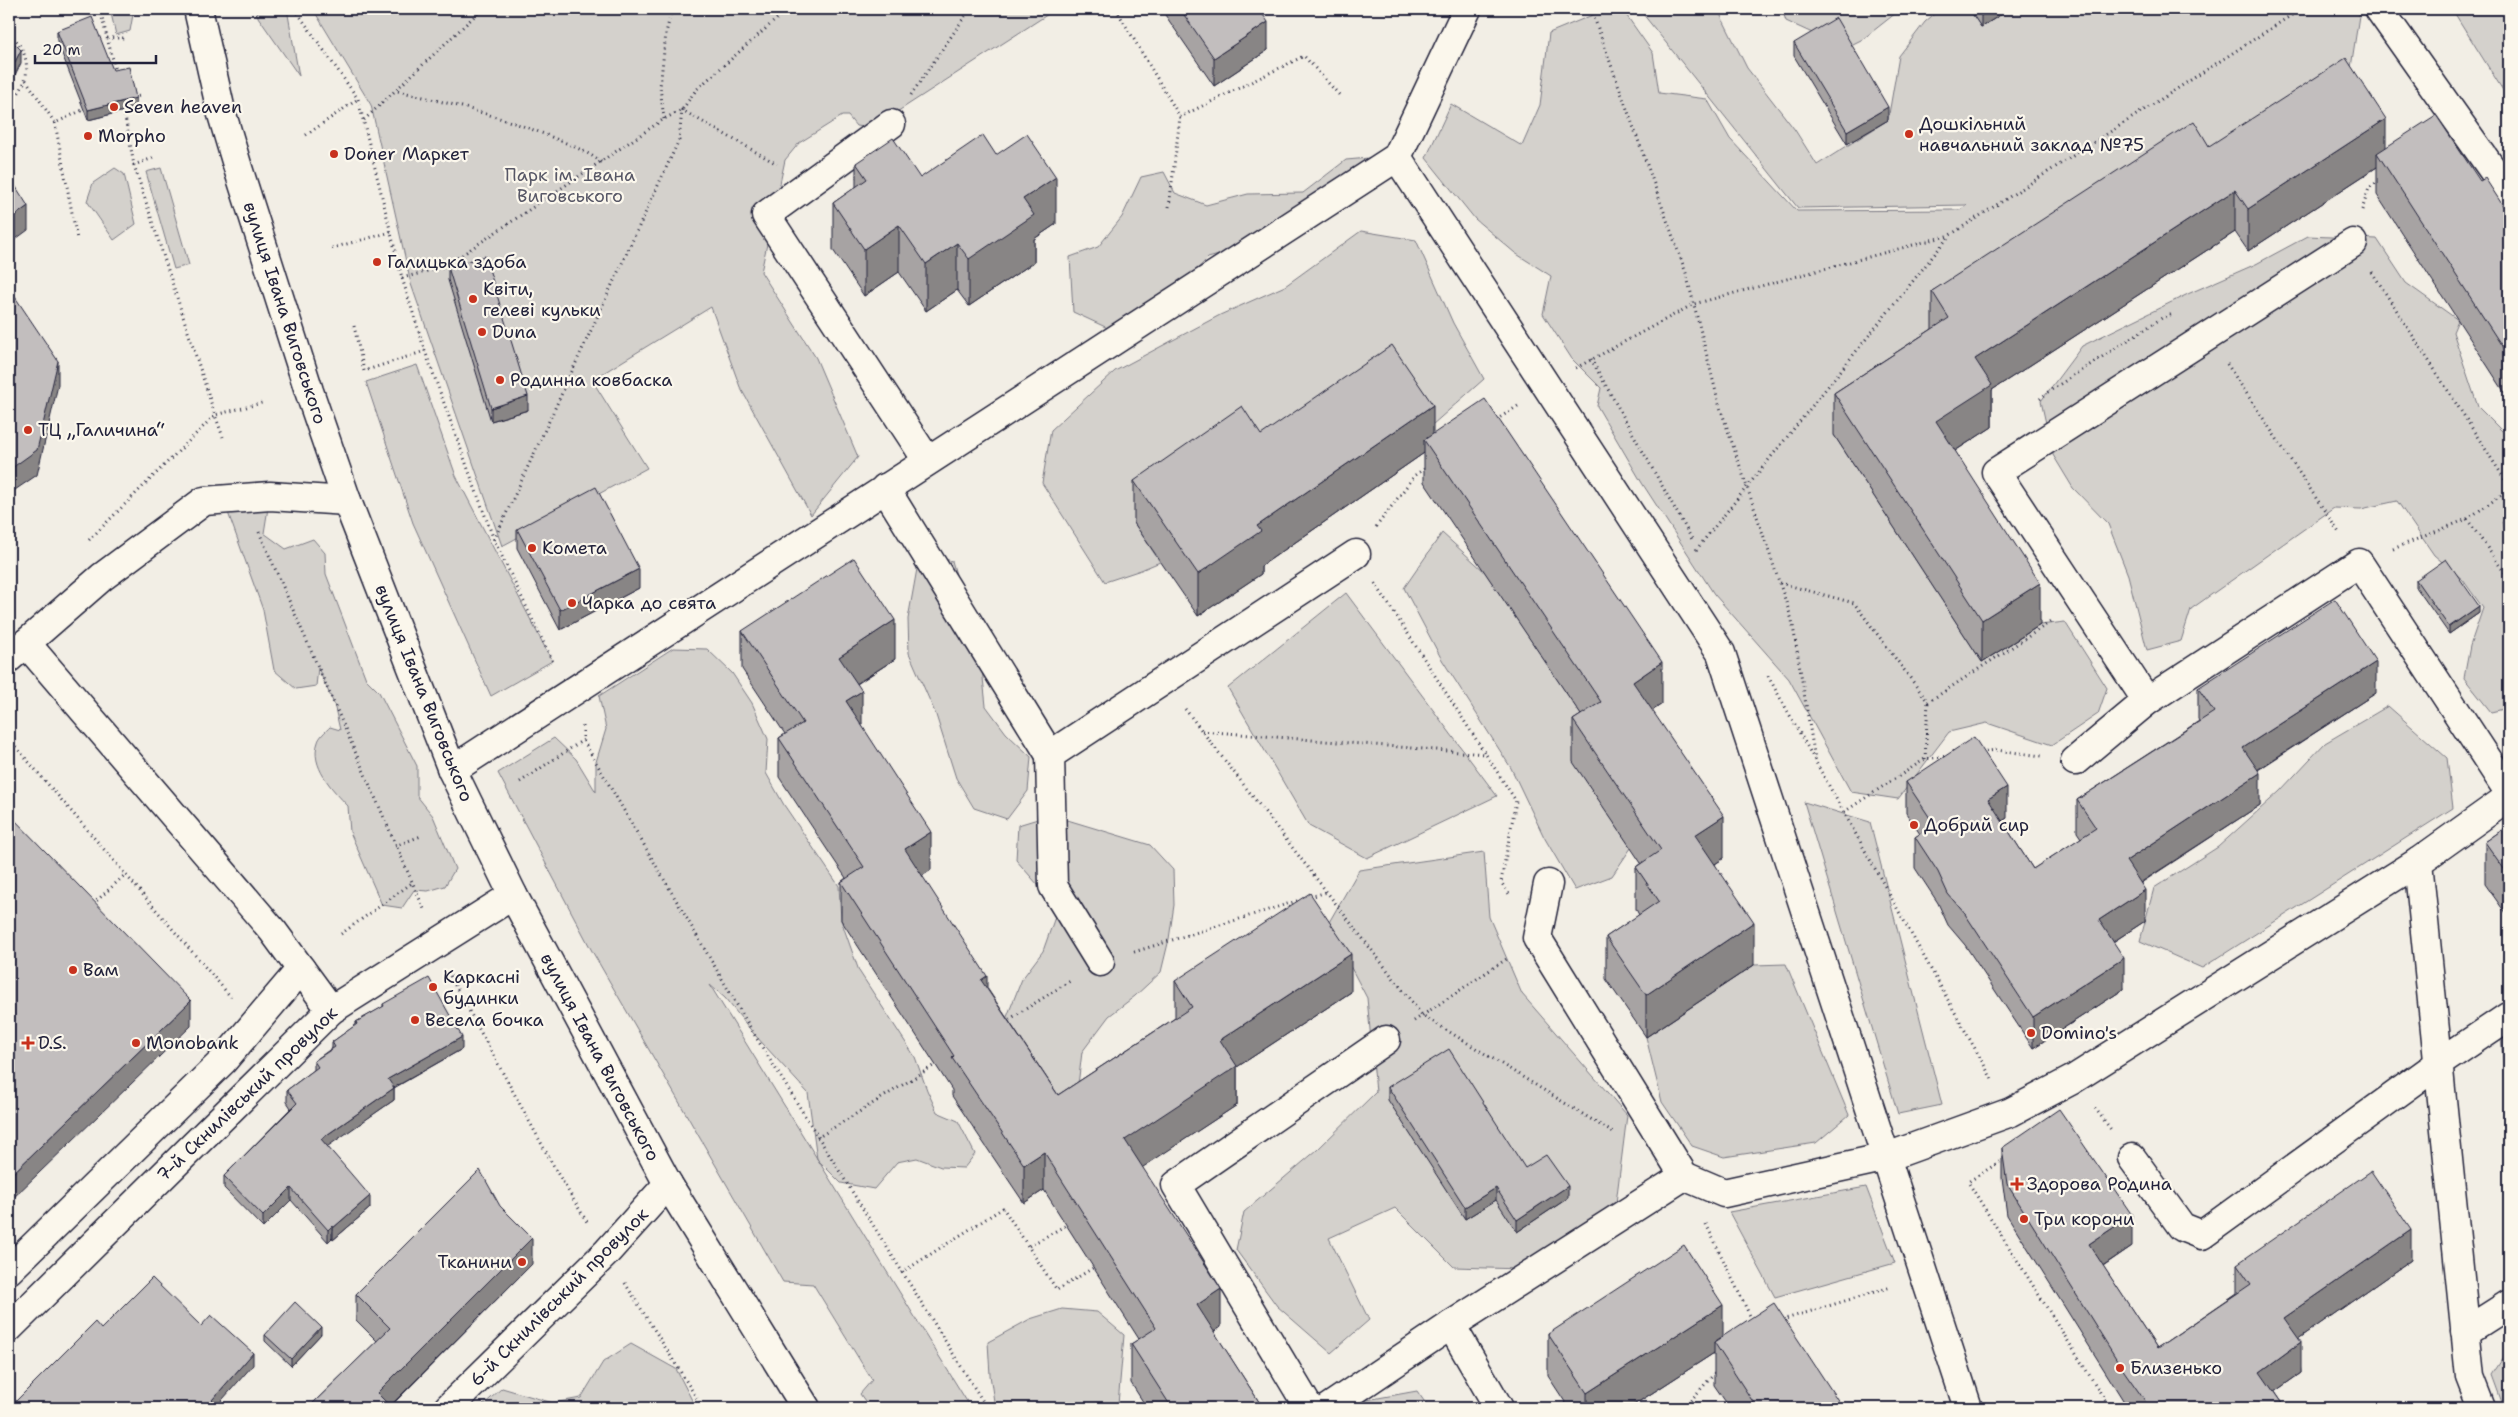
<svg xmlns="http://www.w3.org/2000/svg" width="2518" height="1417" font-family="'Shantell Sans',sans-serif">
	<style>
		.green { fill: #d4d1cc; stroke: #7b7a84 }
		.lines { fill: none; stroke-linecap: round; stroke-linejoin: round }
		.minor-casing { stroke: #22223b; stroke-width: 31 }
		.major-casing { stroke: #22223b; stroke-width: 31 }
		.path { stroke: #22223b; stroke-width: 3; stroke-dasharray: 1 4; stroke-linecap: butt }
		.minor { stroke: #fbf7ec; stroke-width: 28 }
		.major { stroke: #fbf7ec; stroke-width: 28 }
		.wall { fill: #a7a3a3; stroke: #22223b }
		.shaded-wall { fill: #888585; stroke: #22223b }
		.building { fill: #c2bebe; stroke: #22223b }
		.poi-dot { fill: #c8321e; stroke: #fbf7ec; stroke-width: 2 }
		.labels { text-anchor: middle; stroke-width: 4.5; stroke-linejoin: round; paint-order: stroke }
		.poi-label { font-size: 18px; fill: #22223b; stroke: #fbf7ec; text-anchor: start }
		.park-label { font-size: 18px; fill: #575766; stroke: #fbf7ec }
		.street-label { font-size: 18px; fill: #22223b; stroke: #fbf7ec }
	</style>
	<rect width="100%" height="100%" fill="#f2eee5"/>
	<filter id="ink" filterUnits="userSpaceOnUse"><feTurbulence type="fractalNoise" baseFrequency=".02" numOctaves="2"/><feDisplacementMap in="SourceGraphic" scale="10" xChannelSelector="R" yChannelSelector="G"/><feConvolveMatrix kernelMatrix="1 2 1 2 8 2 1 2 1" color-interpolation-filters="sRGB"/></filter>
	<g filter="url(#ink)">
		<g class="green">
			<path d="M110,9h24l-4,22 -14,4z"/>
			<path d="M257,9h30l12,67 -41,-59z"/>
			<path d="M313,9h743l-184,119 -16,-2 -8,-10h-6l-43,27 -14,17 -24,112 55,86 42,99 -47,58 -71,-128 -29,-80 -119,73 55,88 -145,78 -91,-262 -40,-179z"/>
			<path d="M1607,9h15l31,44 6,40 48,6 23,40 67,72 163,-1 7,-5 -169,3 -159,-199h82l-1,5 27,54 48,62 22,35 71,-45 11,-64 26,-34 15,-13h29l12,18 29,-18h350l-14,91 -512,335 148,227 58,-37 25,-3 42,66 -9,26 -46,31 -65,-22 -38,9 -51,67 -47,-7 -62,-113 -75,-85 -72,-111 -45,-77 4,-18 -29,-29 -29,-45 8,-38 -36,-23 -40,-34 -49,-61 25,-54 71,42 18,-41 9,-72z"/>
			<path d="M1782,9h119l-38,30 -18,9 -59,-27z"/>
			<path d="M2452,9h57v91z"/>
			<path d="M1369,158l-10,34 -87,48 -64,18 -47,49 -34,30 -54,-25 -3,-55 28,-10 24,-30 19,-40 23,-5 11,21 31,12 42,-11 55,-1 43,-33z"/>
			<path d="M115,168l9,6 12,50 -22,16 -27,-39 6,-18z"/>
			<path d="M161,168l28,97 -15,4 -28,-97z"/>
			<path d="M1361,231l55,9 37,83 31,56 -61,54 -289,90 26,39 -19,8 -36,12 -63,-99 9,-53 64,-59 105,-56 65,-29z"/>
			<path d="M2308,236l69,3 29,44 52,37 -5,12 25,75 31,31v77l-7,7 7,34 -1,152 -17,4 -27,-34 6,-32 13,-38 -20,-28 -29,-25 -37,-54 -36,8 -27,-1 -143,101 -10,32 -34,9 -19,-75 -20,-51 -35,-36 -20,-33 -12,-54 41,-55 108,-53 66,-29z"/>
			<path d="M417,365l39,111 96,185 -61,35 -78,-173 -47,-141z"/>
			<path d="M226,507l42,1 -4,25 22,16 27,-10 12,14 1,21 40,105 13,13 38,74v30l16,20 22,53 -10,17 -17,5 -14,-1 -12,18 -20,-3 -32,-73 -2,-26c-15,-16 -39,-40 -30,-64 1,-5 8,-11 12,-15l10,3 -6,-26 -16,-36 -2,18 -20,3 -22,-19 -11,-60z"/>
			<path d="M1442,533l43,39 116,172 30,104 -19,28 -37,14 -31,-53 -33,-69 -70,-110 -37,-70z"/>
			<path d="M920,552l32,9 29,98 5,47 20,27 25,24 -3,34 -21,28 -33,-11 -18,-30 -20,-63 -27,-62 -1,-34z"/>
			<path d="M1346,593l151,203 -130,62 -58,-32 -81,-138z"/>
			<path d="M673,648l34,1 25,24 20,30 16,36 -2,34 18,32 55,81 2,34 18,51 56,86 12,33 10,22 21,9 17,33 -11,14 -23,-1 -24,-9 -20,4 -23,27 -33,-6 -24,-24 -9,-66 -54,-59 -29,-36 -15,-13 261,423h-101l-10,-14 12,-14 -59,-96 -30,-2 -191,-331 -94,-178 56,-35 22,21 20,33v-30l10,-33 -7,-33z"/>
			<path d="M2388,706l59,52 6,50 -251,160 -62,-27 14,-53 64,-41 62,-56 45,-48z"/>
			<path d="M1804,802l66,20 72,283 -44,9z"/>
			<path d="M1051,815l99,30 23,25 1,35 -5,34 -8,33 -26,24 -26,20 -27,36 -4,33 -25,25 -58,-63 27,-68 21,-28 12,-34 -17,-32 -22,-25 2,-35z"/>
			<path d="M1484,852l5,65 33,77 105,121 -11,88 -95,66 -67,-2 -59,-59 -66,30 40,82 -38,33 -54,-47 -41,-56 8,-38 73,-62 59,-58 -9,-94 -39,-74 31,-54z"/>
			<path d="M1786,964l63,151 -33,28 -92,14 -32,-11 -30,-44 -16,-65 108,-72z"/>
			<path d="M2509,1034v103l-8,-101z"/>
			<path d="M1866,1187l29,76 -120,34 -46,-85z"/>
			<path d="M1062,1309l35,3 27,23 -6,69 3,4h-126l-5,-33 -2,-33 42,-23z"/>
			<path d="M631,1344l45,25 20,39h-216l22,-20 51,15 28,-5 22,-36z"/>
			<path d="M2509,1349v59h-5l-12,-33z"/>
			<path d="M1417,1391l12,17h-71l9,-8z"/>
		</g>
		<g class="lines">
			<defs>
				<g id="minor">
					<path d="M2379,9l130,184"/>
					<path d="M891,124l-125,91 161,245"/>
					<path d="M1397,157l324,496 247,755"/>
					<path d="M2353,243l-357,229 151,229 212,-138 150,229"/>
					<path d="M885,488l165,267 306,-201"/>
					<path d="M26,643l247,288 58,79"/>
					<path d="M9,658l93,-81 102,-76 66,-5 77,5"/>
					<path d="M1050,755l3,131 47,76"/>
					<path d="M2075,761l72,-60"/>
					<path d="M452,770l945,-613 70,-148"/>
					<path d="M2418,862l52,515 12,31"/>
					<path d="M1548,884l-11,54 147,238"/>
					<path d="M2132,1158l50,69 20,8 236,-171 71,-48"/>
					<path d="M9,1270l214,-209 78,-92"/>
					<path d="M1451,1325l48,83"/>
					<path d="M9,1328l322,-318 182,-115"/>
					<path d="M2465,1332l44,-28"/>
					<path d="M448,1408l158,-155 62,-69"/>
					<path d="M1309,1408l-133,-223 210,-145"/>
					<path d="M1328,1408l123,-83 233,-149 40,17 163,-36 124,-45 61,-32 346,-218 91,-65"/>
				</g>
				<path id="major" d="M198,9l23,102 17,57 71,223 38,110 105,269 61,125 155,289 138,224"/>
			</defs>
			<use href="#minor" class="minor-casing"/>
			<use href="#major" class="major-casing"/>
			<g class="path">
				<path d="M100,9l7,29h19"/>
				<path d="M295,9l63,90 44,179 23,73 69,189 60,124"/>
				<path d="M1116,9l64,108 124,-61 37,41"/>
				<path d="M1591,9l95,264 33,131 73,216 23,139"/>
				<path d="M9,34c23,17 24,51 0,68"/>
				<path d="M107,38l10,36"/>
				<path d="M26,80l29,43 32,-15"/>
				<path d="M398,91c51,12 102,25 151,45 19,8 36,14 52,26"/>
				<path d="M911,95l59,-86"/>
				<path d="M133,97l7,-1"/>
				<path d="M124,111l10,54"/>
				<path d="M664,119l-4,-32 6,-54 6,-24"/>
				<path d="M364,120l118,-111"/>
				<path d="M55,123l22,116"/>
				<path d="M306,135l52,-36"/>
				<path d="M153,158l-19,7 81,250 47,-12"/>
				<path d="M1169,207l11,-90"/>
				<path d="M2362,210l7,-22 11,-8"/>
				<path d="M332,248l59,-16"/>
				<path d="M2372,272l137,214"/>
				<path d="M402,278l42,-11 220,-148 18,-9 14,-20 92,-81"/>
				<path d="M354,326l10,45 61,-20"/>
				<path d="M1591,359l102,182"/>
				<path d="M2227,364l113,170"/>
				<path d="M1576,368l118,-64 256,-69 351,-226"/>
				<path d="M2040,399l8,-7 114,-74 11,-4"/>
				<path d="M1496,420l22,-14"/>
				<path d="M2467,519l42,60"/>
				<path d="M1376,527l39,-52 12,-8"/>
				<path d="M259,532l165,377"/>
				<path d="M89,540l126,-125 8,22"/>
				<path d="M494,540l185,-400 3,-30 95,54"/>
				<path d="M2393,549l74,-30 42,-29"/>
				<path d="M1696,550l254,-315"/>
				<path d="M1375,583l141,218 -15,81 8,12"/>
				<path d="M1780,583l74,20 74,99 124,-81"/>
				<path d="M1768,676l225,405"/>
				<path d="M1185,709l237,306 193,119"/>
				<path d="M583,726v14l171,294 233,374"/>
				<path d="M1202,731l283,23"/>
				<path d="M9,739l222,258"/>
				<path d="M1981,752l15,-2 46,6"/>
				<path d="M1925,759l3,-57"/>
				<path d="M520,782l63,-42"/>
				<path d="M1844,812l81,-53 22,-3"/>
				<path d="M395,846l26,-10"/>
				<path d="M1310,897l17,-5"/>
				<path d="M93,904l33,-30"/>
				<path d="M341,934l71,-51"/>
				<path d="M1134,952l166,-52"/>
				<path d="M450,976l108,198 29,48"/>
				<path d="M1414,1021l94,-63"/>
				<path d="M1005,1022l65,-41"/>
				<path d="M2095,1108l17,23"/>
				<path d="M817,1138l121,-75"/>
				<path d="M2004,1159l-36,23 142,226"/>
				<path d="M1706,1224l46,96"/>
				<path d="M1029,1246l41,-23"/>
				<path d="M901,1273l102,-65 54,82 36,-22"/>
				<path d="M625,1283l78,125"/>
				<path d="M1782,1320l109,-33"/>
				<path d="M1684,1408l31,-35"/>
			</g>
			<use href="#minor" class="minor"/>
			<use href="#major" class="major"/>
		</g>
		<g class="wall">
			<path d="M1161,9h98l9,41 -54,36z"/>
			<path d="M1969,9h41l-29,18z"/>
			<path d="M57,31l56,39 23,38 -48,12 -31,-79z"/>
			<path d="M1794,43l94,77 -41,24 -53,-88z"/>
			<path d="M2209,146l177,2 94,33 29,34v184l-132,-204v-28l-129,84 -13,-19 -243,158v37l-37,24 85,174 -58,37 -148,-227v-42l98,-64v-38z"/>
			<path d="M996,155l60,69 -22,15v23l-65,44 -12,-16 -31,21 -27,-39 -35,24 -31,-46v-47l23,-16v-24l64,15z"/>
			<path d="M448,267l80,143 -37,11 -43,-141z"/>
			<path d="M1433,434l229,270 -10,7 72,147 -9,6 39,101 -108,72 -40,-58v-42l33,-22 -3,-6v-42l5,-4 -68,-101v-42l8,-5 -157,-233v-29l-163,113v8l-63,42 -64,-93v-42l127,-46z"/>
			<path d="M517,529l122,59 -79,42 -43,-82z"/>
			<path d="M2416,580l63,33 -30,21 -33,-47z"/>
			<path d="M742,631l153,28 -38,25 5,42 69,144 -9,6 65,112 71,107 117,-77v-37l176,11 -114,75v38l-95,62 79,160 -7,5 49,76h-116l-16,-25v-39l8,-5 -95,-149 -20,13 -72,-107v-6l-111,-170v-38l5,-4 -67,-101v-39l6,-4 -43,-65z"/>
			<path d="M2198,688l178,5 -118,77 2,35 -119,78 4,38 -32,21 11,47 -91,59 -68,-103 -17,-20 -10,-22 -23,-35v-31l5,-3 -14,-21v-31l101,36 -5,3 31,48 48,-31 -4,-6v-32l122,-79 -1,-2z"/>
			<path d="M2509,825v93l-24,-34v-42z"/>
			<path d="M383,1004l79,45 -68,39v12l-67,46 43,62 -37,32 -1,-2 -4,4 -37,-42 -28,28 -39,-40v-12l67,-68 -4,-6v-12l27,-20v-9l18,-13v-6l24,-17v-3l27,-15z"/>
			<path d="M1388,1087l137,81 43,30 -51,34 -21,-32 -31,19 -77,-119z"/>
			<path d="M2002,1148l130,98 -29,20 54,82 80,-55v-29l174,-4 -113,79 3,34 -27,19 11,16h-157l-121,-193 -5,-37z"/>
			<path d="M532,1264l-142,143 -82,1 69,-67 -21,-21v-26z"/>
			<path d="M321,1334l-30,32 -26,-25v-6z"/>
			<path d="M1548,1334l175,3 120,71h-113l-16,-23v-32l-85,55h-60l-21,-32z"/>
		</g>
		<g class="shaded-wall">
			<path d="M1989,9h21l-29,18v-13z"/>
			<path d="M1268,22v28l-54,36v-28z"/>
			<path d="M21,50v13l-11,22 -1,1v-13z"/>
			<path d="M136,98v10l-48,12v-10z"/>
			<path d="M1888,107v13l-41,24v-13z"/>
			<path d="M2386,119v42l-9,-8v14l-129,84v-42z"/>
			<path d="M1056,177v47l-22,15v23l-65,44v-47l54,-60z"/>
			<path d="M2235,190v42l-243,158v37l-56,36v-42l39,-62z"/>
			<path d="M28,206v24l-19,14v-24z"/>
			<path d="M899,225v47l-35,24v-47z"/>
			<path d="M957,243v47l-31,21v-47z"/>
			<path d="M58,361v24l-21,90 -28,19v-24z"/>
			<path d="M528,396v14l-37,11v-13z"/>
			<path d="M1433,405v42l-9,-7v13l-163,113v8l-63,42v-42l59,-48z"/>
			<path d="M639,569v19l-79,42v-20z"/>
			<path d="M2040,583v42l-58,37v-42z"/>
			<path d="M2479,606v7l-30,21v-7z"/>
			<path d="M895,620v39l-56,36v-38z"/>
			<path d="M1662,662v42l-29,20v-42z"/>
			<path d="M2376,662v31l-133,86v-31z"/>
			<path d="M862,691v39l-16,-29z"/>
			<path d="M2260,773v32l-134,87v-31z"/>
			<path d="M2007,787v31l-19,12v-31z"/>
			<path d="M1724,816v42l-29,19v-42z"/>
			<path d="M931,832v38l-26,17v-38z"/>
			<path d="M2145,890v31l-46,30v-31z"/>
			<path d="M1754,922v43l-108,72v-42z"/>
			<path d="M1351,954v38l-114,75v38l-112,74v-39l95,-100z"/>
			<path d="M2124,958v31l-91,59v-31z"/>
			<path d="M987,976v38l-6,-34z"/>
			<path d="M191,1001v25l-182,176v-25z"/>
			<path d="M462,1037v12l-74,42v-12z"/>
			<path d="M394,1088v12l-73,51v-12z"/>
			<path d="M1044,1152v38l-20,13v-38z"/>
			<path d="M1568,1186v12l-51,34v-12z"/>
			<path d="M291,1188v12l-28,28v-12z"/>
			<path d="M1496,1188v12l-31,19v-12z"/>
			<path d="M370,1196v12l-37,32v-12z"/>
			<path d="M2132,1215v31l-43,29v-31z"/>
			<path d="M332,1226v12l-4,4v-12z"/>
			<path d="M2411,1230v30l-127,89v-31z"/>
			<path d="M532,1238v26l-144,144 -11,-15z"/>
			<path d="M1221,1289v38l-24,16v-38z"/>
			<path d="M1723,1305v42l-9,-5v11l-85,55h-42v-15z"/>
			<path d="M321,1327v7l-30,32v-7z"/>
			<path d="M2301,1342v31l-41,29v-30z"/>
			<path d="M253,1353v12l-38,43 -3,-8z"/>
		</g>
		<g class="building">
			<path d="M1180,9h79l9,13 -54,36z"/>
			<path d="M1978,9h11l-8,5z"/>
			<path d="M92,17l21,53 16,-3 7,31 -48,12 -31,-79z"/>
			<path d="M1836,18l52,89 -41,24 -53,-88z"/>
			<path d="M9,38l12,12 -11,22 -1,1z"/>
			<path d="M2346,58l40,61 -138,90 -13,-19 -260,169 17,26 -56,36 104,162 -58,37 -148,-227 115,-75 -17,-27 262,-170 15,25z"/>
			<path d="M2436,115l44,66 5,-3 24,37v142l-132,-204z"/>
			<path d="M1027,134l29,43 -33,22 11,16 -65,44 -12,-16 -31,21 -27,-39 -35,24 -31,-46 34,-24 -11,-16 37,-25 27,40 63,-43 13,20z"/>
			<path d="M9,176l19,30 -19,14z"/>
			<path d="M485,256l43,140 -37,12 -43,-141z"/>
			<path d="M9,288l49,73 -21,89 -28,20z"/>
			<path d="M1392,345l41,60 -176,121 4,5 -63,43 -64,-93 108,-75 19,29z"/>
			<path d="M1485,399l177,263 -29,20 91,134 -29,19 59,87 -108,73 -40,-58 53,-36 -23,-34 25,-17 -88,-130 28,-18 -177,-262z"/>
			<path d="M596,487l43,82 -79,41 -43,-81z"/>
			<path d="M854,558l41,62 -56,37 23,34 -16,10 85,131 -26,17 82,127 -6,4 77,115 134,-88 -17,-26 135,-88 41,61 -131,86 17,26 -112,74 96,149 -24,16 66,103h-91l-41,-64 25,-16 -112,-176 -20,13 -72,-107 2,-2 -113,-174 23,-15 -85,-129 24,-15 -61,-92z"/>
			<path d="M2446,559l33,47 -30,21 -33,-47z"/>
			<path d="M2335,599l41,63 -133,86 17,25 -134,88 19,29 -46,30 25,38 -91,59 -68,-103 -17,-20 -10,-22 -23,-35 19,-13 -28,-42 68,-45 33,50 -19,12 45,70 63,-41 -19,-28 137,-88 -16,-24z"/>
			<path d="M9,814l182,187 -182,176z"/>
			<path d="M2509,825v51l-24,-34z"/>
			<path d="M429,978l33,59 -74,42 6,9 -73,51 49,57 -37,32 -1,-2 -4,4 -37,-42 -28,28 -39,-40 73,-73 -10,-13 31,-23 -4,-6 21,-14 -3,-5 25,-18 -1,-2 28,-16 -1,-2z"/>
			<path d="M1449,1049l76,119 21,-13 22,31 -51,34 -21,-32 -31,19 -77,-120z"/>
			<path d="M2059,1109l73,106 -43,29 68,104 94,-64 -14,-20 134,-93 40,59 -127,88 17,24 -41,30 25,36h-135l-26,-37 -117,-187 -5,-36z"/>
			<path d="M480,1170l20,36 32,32 -155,155 15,15h-84l82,-80 -34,-34z"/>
			<path d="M1684,1245l39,60 -136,88 -39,-59z"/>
			<path d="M152,1278l49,48 10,-11 42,38 -41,47 8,8h-211l86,-86 6,7z"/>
			<path d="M295,1302l26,25 -30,32 -26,-24z"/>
			<path d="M1774,1303l69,105h-86l-43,-66z"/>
		</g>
	</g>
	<g class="poi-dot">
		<circle cx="114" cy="107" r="5"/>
		<circle cx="1909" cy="134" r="5"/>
		<circle cx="88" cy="136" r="5"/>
		<circle cx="334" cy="154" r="5"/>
		<circle cx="377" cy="262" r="5"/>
		<circle cx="473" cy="299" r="5"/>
		<circle cx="482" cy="332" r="5"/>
		<circle cx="500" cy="380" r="5"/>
		<circle cx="28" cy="430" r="5"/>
		<circle cx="532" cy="548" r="5"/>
		<circle cx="572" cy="603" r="5"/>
		<circle cx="1914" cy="825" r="5"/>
		<circle cx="73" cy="970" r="5"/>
		<circle cx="433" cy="987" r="5"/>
		<circle cx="415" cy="1020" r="5"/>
		<circle cx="2031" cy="1033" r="5"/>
		<path d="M25.5 1035.5h5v5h5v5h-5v5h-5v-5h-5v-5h5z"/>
		<circle cx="136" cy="1043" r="5"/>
		<path d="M2014.5 1176.5h5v5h5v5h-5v5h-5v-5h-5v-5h5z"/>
		<circle cx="2024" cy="1219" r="5"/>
		<circle cx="522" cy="1262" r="5"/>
		<circle cx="2120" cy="1368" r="5"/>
	</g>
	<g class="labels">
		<g class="poi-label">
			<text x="124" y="113">Seven heaven</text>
			<text x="1919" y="130">Дошкільний<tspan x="1919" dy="21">навчальний заклад №75</tspan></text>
			<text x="98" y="142">Morpho</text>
			<text x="344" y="160">Doner Маркет</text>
			<text x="387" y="268">Галицька здоба</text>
			<text x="483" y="295">Квіти,<tspan x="483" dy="21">гелеві кульки</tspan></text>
			<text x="492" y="338">Duna</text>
			<text x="510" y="386">Родинна ковбаска</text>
			<text x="38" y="436">ТЦ „Галичина“</text>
			<text x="542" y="554">Комета</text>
			<text x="582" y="609">Чарка до свята</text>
			<text x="1924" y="831">Добрий сир</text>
			<text x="83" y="976">Вам</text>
			<text x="443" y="983">Каркасні<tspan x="443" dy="21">будинки</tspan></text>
			<text x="425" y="1026">Весела бочка</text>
			<text x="2041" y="1039">Domino's</text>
			<text x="38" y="1049">D.S.</text>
			<text x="146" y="1049">Monobank</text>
			<text x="2027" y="1190">Здорова Родина</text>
			<text x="2034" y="1225">Три корони</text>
			<text x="512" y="1268" text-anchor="end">Тканини</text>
			<text x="2130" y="1374">Близенько</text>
		</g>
		<g class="park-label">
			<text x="570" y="181">Парк ім. Івана<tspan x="570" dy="21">Виговського</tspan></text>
		</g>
		<g class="street-label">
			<text transform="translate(285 313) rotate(72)" y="6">вулиця Івана Виговського</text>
			<text transform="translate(424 693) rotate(68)" y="6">вулиця Івана Виговського</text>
			<text transform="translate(600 1057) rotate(62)" y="6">вулиця Івана Виговського</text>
			<text transform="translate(247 1094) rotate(-44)" y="6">7-й Скнилівський провулок</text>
			<text transform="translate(559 1297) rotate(-45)" y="6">6-й Скнилівський провулок</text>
		</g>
	</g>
	<rect width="2518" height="1417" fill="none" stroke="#fbf7ec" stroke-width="30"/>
	<rect x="15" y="15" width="2488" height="1387" fill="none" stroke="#22223b" stroke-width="2" filter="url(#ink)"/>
	<path d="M35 55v8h121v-8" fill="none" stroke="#22223b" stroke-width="2.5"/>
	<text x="42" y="55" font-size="15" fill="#22223b" stroke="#fbf7ec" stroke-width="4" paint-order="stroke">20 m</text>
</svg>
